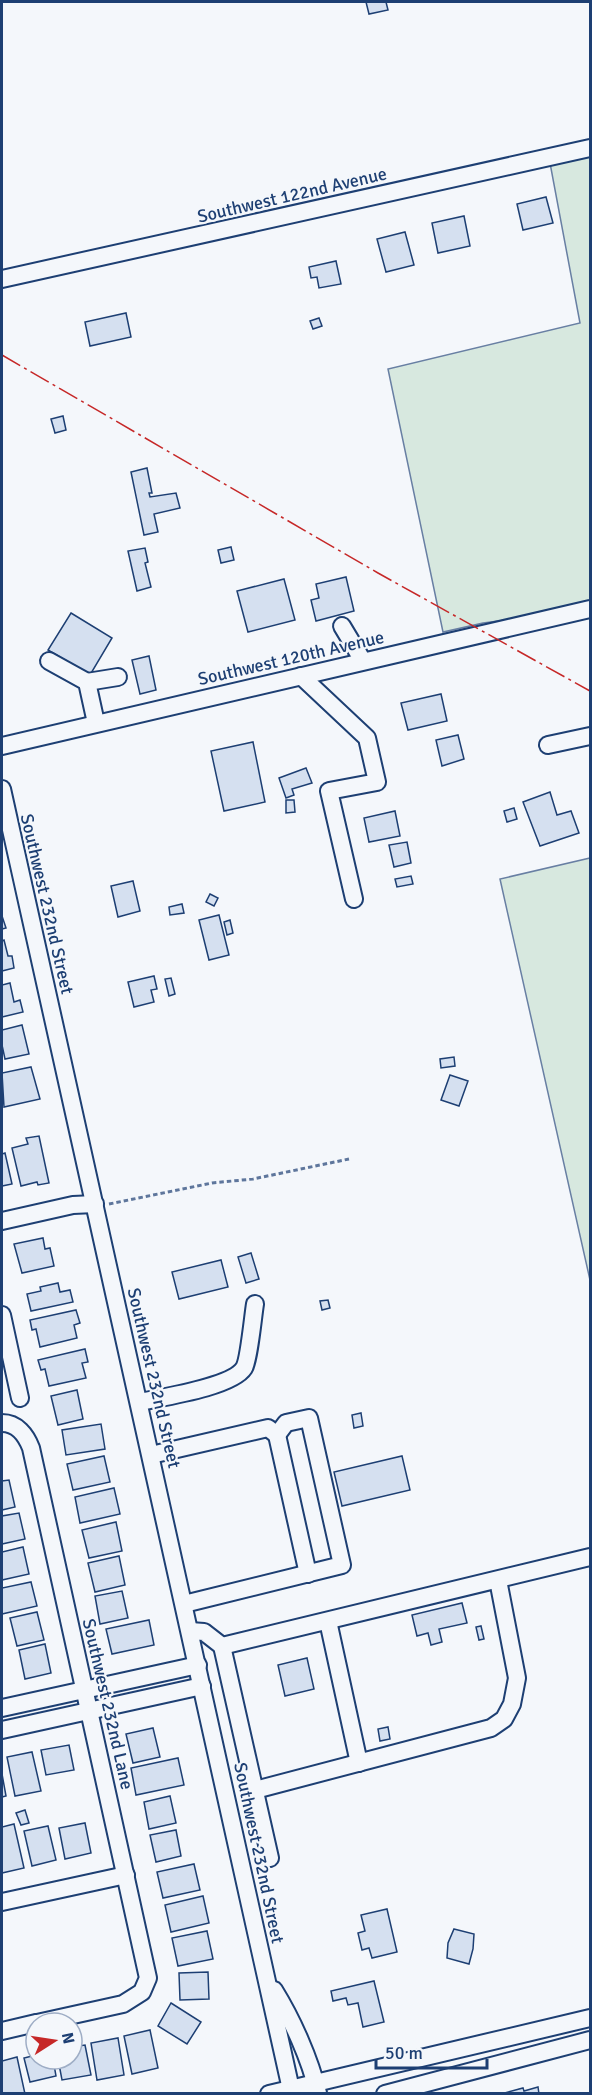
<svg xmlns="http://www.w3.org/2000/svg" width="592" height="2095" font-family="Signika,sans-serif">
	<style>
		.green { fill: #d7e8df; stroke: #687fa3; stroke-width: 1.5 }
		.building { fill: #d5e0f0; stroke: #1d3f73; stroke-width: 1.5 }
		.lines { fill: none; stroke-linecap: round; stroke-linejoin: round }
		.minor-casing { stroke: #1d3f73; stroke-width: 20 }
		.path { stroke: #5e769c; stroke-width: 3; stroke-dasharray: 4.5 3; stroke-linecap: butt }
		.minor { stroke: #f4f7fb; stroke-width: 16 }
		.power { stroke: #c62828; stroke-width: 1.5; stroke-dasharray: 21 4.5 3 4.5; stroke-linecap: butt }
		.labels { text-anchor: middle; stroke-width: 4.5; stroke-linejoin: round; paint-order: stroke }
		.street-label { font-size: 18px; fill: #1d3f73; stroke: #f4f7fb }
	</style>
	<rect width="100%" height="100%" fill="#f4f7fb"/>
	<g class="green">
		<path d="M590,154v448l-76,17 -31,4 -40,9 -55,-263 192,-46 -30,-160z"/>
		<path d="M590,858v422l-90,-401z"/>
	</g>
	<g class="building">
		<path d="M366,2h20l2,8 -19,4z"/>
		<path d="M546,197l7,26 -30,7 -6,-26z"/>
		<path d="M464,216l6,30 -32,7 -6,-30z"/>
		<path d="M405,232l9,33 -28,7 -9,-33z"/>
		<path d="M336,261l5,23 -22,4 -2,-11 -6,1 -2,-11z"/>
		<path d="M126,313l5,24 -41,9 -5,-24z"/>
		<path d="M319,318l3,8 -9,3 -3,-8z"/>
		<path d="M63,416l3,14 -11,3 -4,-14z"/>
		<path d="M147,468l5,25h-3l1,4 26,-4 4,15 -26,6 4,18 -14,3 -13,-63z"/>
		<path d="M231,547l3,13 -13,3 -3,-13z"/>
		<path d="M145,548l3,14 -3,1 6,24 -14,4 -9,-40z"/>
		<path d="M346,577l8,34 -38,10 -5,-21 8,-2 -3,-14z"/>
		<path d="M284,579l11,41 -47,12 -11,-41z"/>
		<path d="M71,613l41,25 -22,37 -42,-25z"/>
		<path d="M149,656l7,34 -16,4 -8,-34z"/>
		<path d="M441,694l6,27 -39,9 -7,-27z"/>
		<path d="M458,735l6,24 -22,7 -6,-26z"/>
		<path d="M253,742l12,60 -41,9 -13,-60z"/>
		<path d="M306,768l6,15 -20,6 2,6 -8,3 -7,-20z"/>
		<path d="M550,792l7,23 14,-4 8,22 -39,13 -17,-44z"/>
		<path d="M286,800h8l1,12 -9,1z"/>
		<path d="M514,808l3,11 -10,3 -3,-11z"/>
		<path d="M395,811l5,25 -31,6 -5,-24z"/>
		<path d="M407,842l4,21 -17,4 -5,-22z"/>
		<path d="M411,876l2,8 -16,3 -2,-8z"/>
		<path d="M133,881l7,30 -22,6 -7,-31z"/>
		<path d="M210,894l8,4 -4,8 -8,-4z"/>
		<path d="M182,904l2,9 -14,2 -1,-8z"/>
		<path d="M219,915l10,40 -20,5 -10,-40z"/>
		<path d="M2,916l4,12 -4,1z"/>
		<path d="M230,920l3,13 -6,2 -3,-13z"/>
		<path d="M4,940l4,16h4l2,12 -12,3v-30z"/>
		<path d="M154,976l3,13 -6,1 3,12 -20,5 -6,-25z"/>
		<path d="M171,978l4,16 -6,2 -4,-17z"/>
		<path d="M10,983l4,19 6,-2 3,12 -21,5v-32z"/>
		<path d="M22,1025l7,29 -24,5 -3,-14v-15z"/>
		<path d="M454,1057l1,9 -14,2 -1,-9z"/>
		<path d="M31,1067l9,32 -36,8 -2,-34z"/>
		<path d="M450,1075l18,6 -9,25 -18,-6z"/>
		<path d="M39,1136l10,47 -11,2 -1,-3 -16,4 -9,-38 16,-4 -2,-6z"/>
		<path d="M5,1153l7,31 -10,2v-32z"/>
		<path d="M43,1238l2,11 5,-1 4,18 -32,7 -8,-29z"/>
		<path d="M251,1253l8,26 -13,4 -8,-26z"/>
		<path d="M221,1260l7,27 -49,12 -7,-27z"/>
		<path d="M58,1283l2,9 10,-2 3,12 -42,9 -4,-17 14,-3 -1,-4z"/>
		<path d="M328,1300l2,8 -8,2 -2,-9z"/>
		<path d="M76,1310l4,13 -6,2 3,13 -37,9 -4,-18 -4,1 -2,-10z"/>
		<path d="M85,1349l3,13 -6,1 4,15 -37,8 -4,-17 -4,1 -3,-10z"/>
		<path d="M77,1390l6,29 -25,6 -7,-29z"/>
		<path d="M361,1413l2,13 -9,2 -2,-13z"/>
		<path d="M101,1424l4,25 -39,6 -4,-25z"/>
		<path d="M104,1456l6,26 -37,8 -6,-26z"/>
		<path d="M402,1456l8,34 -68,16 -8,-34z"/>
		<path d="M9,1480l6,27 -13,3v-29z"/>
		<path d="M114,1488l6,26 -40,9 -5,-26z"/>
		<path d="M19,1513l6,26 -23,5v-28z"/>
		<path d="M116,1522l6,29 -33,7 -7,-28z"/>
		<path d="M23,1547l6,27 -27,6v-28z"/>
		<path d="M119,1556l6,29 -30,7 -7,-29z"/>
		<path d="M31,1582l6,24 -35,8v-26z"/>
		<path d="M122,1591l6,27 -28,6 -5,-28z"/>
		<path d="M462,1603l5,20 -28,6 3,13 -11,3 -3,-12 -11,3 -5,-21z"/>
		<path d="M37,1612l7,28 -27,6 -7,-28z"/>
		<path d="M149,1620l5,25 -42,9 -6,-25z"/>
		<path d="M481,1626l3,13 -5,1 -3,-13z"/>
		<path d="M45,1644l6,29 -26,6 -6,-29z"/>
		<path d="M307,1658l7,31 -29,7 -7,-31z"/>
		<path d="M388,1727l2,12 -10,2 -2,-12z"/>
		<path d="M153,1728l7,29 -27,6 -7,-29z"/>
		<path d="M69,1745l5,25 -28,5 -5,-25z"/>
		<path d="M32,1752l9,39 -26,5 -8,-39z"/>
		<path d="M178,1758l6,27 -48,10 -5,-27z"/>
		<path d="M2,1774l4,22 -4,1z"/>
		<path d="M170,1796l6,27 -27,6 -5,-27z"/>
		<path d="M25,1810l4,13 -8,2 -5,-12z"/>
		<path d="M85,1823l6,30 -26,6 -6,-31z"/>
		<path d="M14,1824l10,44 -22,5v-46z"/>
		<path d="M48,1826l8,34 -24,6 -8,-35z"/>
		<path d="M176,1830l5,26 -25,6 -6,-27z"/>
		<path d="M194,1864l6,26 -37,8 -6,-26z"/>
		<path d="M203,1896l6,27 -38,9 -6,-27z"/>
		<path d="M387,1909l10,43 -25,6 -3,-10 -7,2 -4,-17 7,-2 -4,-16z"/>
		<path d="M454,1929l20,5 -1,15 -4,15 -22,-6 1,-15z"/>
		<path d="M207,1931l6,28 -35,7 -6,-28z"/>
		<path d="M208,1972l1,27 -29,1 -1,-27z"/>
		<path d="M374,1981l10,41 -21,5 -5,-24 -10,2 -2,-7 -13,3 -2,-10z"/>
		<path d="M171,2003l30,19 -14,22 -29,-18z"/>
		<path d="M150,2030l8,38 -26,6 -8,-38z"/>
		<path d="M118,2038l6,37 -27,5 -6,-37z"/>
		<path d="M85,2045l6,30 -29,5 -4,-21h14v-12z"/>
		<path d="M36,2055v4h17l3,17 -26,6 -6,-24z"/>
		<path d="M17,2057l8,37h-23v-33z"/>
		<path d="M538,2087l1,7h-38l22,-6 1,3z"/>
	</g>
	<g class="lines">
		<defs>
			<g id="minor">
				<path d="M2,279l588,-131"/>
				<path d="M342,626l21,35"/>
				<path d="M49,661l38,21 9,41"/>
				<path d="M301,676l66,62 10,44 -48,9 25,108"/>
				<path d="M87,682l31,-5"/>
				<path d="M548,745l42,-9"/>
				<path d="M2,746l588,-137"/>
				<path d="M2,789l290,1305"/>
				<path d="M2,1221l71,-16 22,-1"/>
				<path d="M2,1315l18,83"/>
				<path d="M140,1402c23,-5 92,-15 104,-34 5,-8 9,-52 11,-64"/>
				<path d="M2,1423c15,0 24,12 29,25l117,530 -6,14 -19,12 -86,19"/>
				<path d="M277,1435l31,139"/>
				<path d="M151,1455l117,-27 9,7 9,-12 23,-5 33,147 -158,39"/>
				<path d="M328,1621l31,142"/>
				<path d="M190,1631l14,1 18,14 368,-89"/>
				<path d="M222,1646l48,212"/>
				<path d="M2,1708l196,-43"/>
				<path d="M2,1730l200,-44"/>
				<path d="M255,1790l236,-62 13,-9 8,-15 5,-26 -19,-98"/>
				<path d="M2,1902l124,-27"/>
				<path d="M274,1990c18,29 36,69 44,103"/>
				<path d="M2,2031l34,-8"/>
				<path d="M269,2094l321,-76"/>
				<path d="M385,2094l205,-54"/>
			</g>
		</defs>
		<use href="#minor" class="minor-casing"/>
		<path class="path" d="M109,1204l103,-21 41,-4 96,-20"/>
		<use href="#minor" class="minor"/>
		<path class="power" d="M2,355l376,218 212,118"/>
	</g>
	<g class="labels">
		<g class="street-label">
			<text transform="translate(292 195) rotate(-13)" y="6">Southwest 122nd Avenue</text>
			<text transform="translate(291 658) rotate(-13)" y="6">Southwest 120th Avenue</text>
			<text transform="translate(47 904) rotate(77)" y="6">Southwest 232nd Street</text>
			<text transform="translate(154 1378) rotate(77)" y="6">Southwest 232nd Street</text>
			<text transform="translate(108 1704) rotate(77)" y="6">Southwest 232nd Lane</text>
			<text transform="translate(259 1853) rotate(78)" y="6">Southwest 232nd Street</text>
		</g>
	</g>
	<rect width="592" height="2095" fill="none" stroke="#1d3f73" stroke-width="6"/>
	<g transform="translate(54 2041) rotate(78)"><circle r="28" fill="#f4f7fb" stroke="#9eadc5" stroke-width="1.5"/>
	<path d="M0-4.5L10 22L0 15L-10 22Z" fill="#c62828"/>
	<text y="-9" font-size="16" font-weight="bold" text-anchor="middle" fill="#1d3f73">N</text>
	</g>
	<path d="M376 2059v9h111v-9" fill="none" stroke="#1d3f73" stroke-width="3"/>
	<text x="385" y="2059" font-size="18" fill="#1d3f73" stroke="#f4f7fb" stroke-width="4.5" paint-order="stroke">50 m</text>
</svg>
